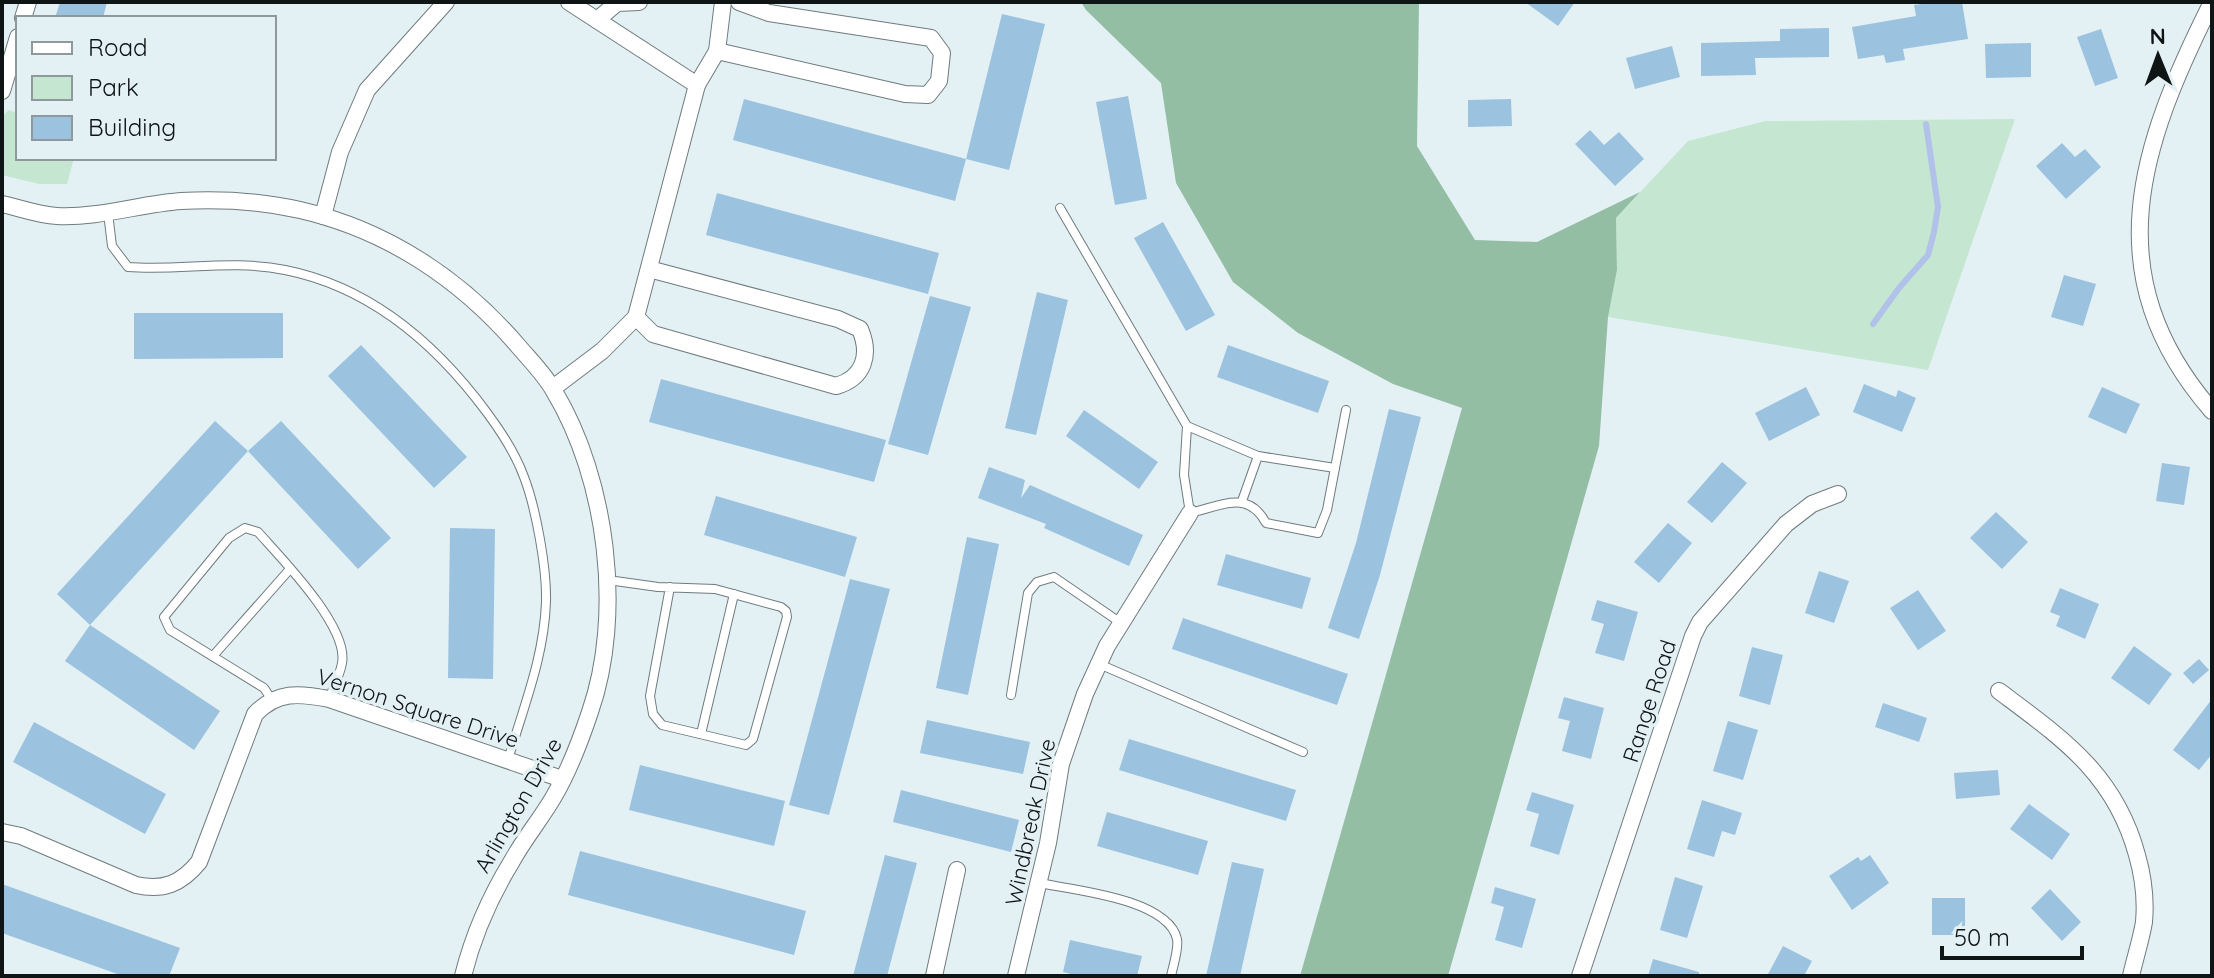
<svg xmlns="http://www.w3.org/2000/svg" width="2214" height="978" font-family="Quicksand,sans-serif">
	<style>
		.green { fill: #c5e6d1 }
		.forest { fill: #93bea4 }
		.lines { fill: none; stroke-linecap: round; stroke-linejoin: round }
		.stream { stroke: #b1c1e9; stroke-width: 6 }
		.building { fill: #9bc2df }
		.lane-casing { stroke: #6f7b7e; stroke-width: 10 }
		.street-casing { stroke: #6f7b7e; stroke-width: 18 }
		.lane { stroke: #fff; stroke-width: 8 }
		.street { stroke: #fff; stroke-width: 16 }
		.labels { text-anchor: middle; stroke-width: 7; stroke-linejoin: round; paint-order: stroke }
		.street-label { font-size: 22px; fill: #0f1415; stroke: #e4f1f4 }
	</style>
	<rect width="100%" height="100%" fill="#e4f1f4"/>
	<g class="green">
		<path d="M9,110l9,3v45h56l-7,26h-28l-37,-9v-59z"/>
		<path d="M2015,119l-87,251 -320,-53 9,-47 -1,-52 72,-77 77,-20z"/>
	</g>
	<path class="forest" d="M1081,2h338l-2,144 58,94 62,2 103,-50 -24,26 1,52 -9,47 -9,129 -151,530h-148l162,-568 -69,-24 -95,-51 -65,-51 -57,-99 -15,-100 -75,-73z"/>
	<g class="lines">
		<path class="stream" d="M1873,324l26,-36 29,-33 6,-23 4,-25 -12,-83"/>
	</g>
	<g class="building">
		<path d="M60,2h47l-4,16h-48z"/>
		<path d="M1525,2h50l-17,24z"/>
		<path d="M1938,2h24l6,37 -65,10 2,11 -19,3 -2,-8 -26,4 -6,-32 64,-11 -2,-11z"/>
		<path d="M1002,14l43,10 -36,146 -43,-11z"/>
		<path d="M1829,28v29l-74,1 1,17 -55,1v-33l79,-2v-12z"/>
		<path d="M2101,29l17,49 -23,8 -18,-49z"/>
		<path d="M2031,43v34l-45,1 -1,-34z"/>
		<path d="M1672,46l8,31 -45,12 -9,-31z"/>
		<path d="M1128,96l19,103 -32,6 -19,-103z"/>
		<path d="M744,99l222,60 -11,42 -222,-61z"/>
		<path d="M1511,99l1,27 -44,1v-27z"/>
		<path d="M1590,130l14,15 15,-13 25,27 -29,27 -40,-42z"/>
		<path d="M2062,143l13,14 10,-8 16,18 -35,32 -30,-33z"/>
		<path d="M717,193l222,60 -11,41 -222,-59z"/>
		<path d="M1163,222l52,93 -29,16 -52,-93z"/>
		<path d="M2064,275l32,9 -13,42 -32,-9z"/>
		<path d="M1037,292l31,8 -32,135 -31,-7z"/>
		<path d="M930,296l41,11 -43,148 -40,-11z"/>
		<path d="M134,313h149v45l-149,1z"/>
		<path d="M361,345l106,112 -33,31 -106,-112z"/>
		<path d="M1228,345l101,36 -11,32 -101,-36z"/>
		<path d="M661,379l225,61 -12,42 -225,-60z"/>
		<path d="M1864,384l32,13 2,-7 18,8 -14,34 -49,-20z"/>
		<path d="M1806,387l14,28 -51,26 -14,-28z"/>
		<path d="M2102,387l38,17 -14,30 -38,-17z"/>
		<path d="M1389,409l32,8 -41,158 -21,64 -31,-11 28,-85z"/>
		<path d="M1084,410l74,52 -19,27 -73,-53z"/>
		<path d="M215,421l33,30 -158,174 -33,-31z"/>
		<path d="M281,421l110,117 -33,31 -110,-118z"/>
		<path d="M1722,462l25,21 -35,40 -25,-21z"/>
		<path d="M2162,463l28,4 -6,38 -28,-4z"/>
		<path d="M989,467l36,13 -4,18 9,-13 113,50 -14,31 -85,-38 2,-4 -68,-26z"/>
		<path d="M716,496l141,41 -12,40 -141,-42z"/>
		<path d="M1996,512l32,30 -26,27 -32,-31z"/>
		<path d="M1668,523l24,20 -33,40 -25,-21z"/>
		<path d="M450,528l45,1 -2,150 -45,-1z"/>
		<path d="M967,537l32,7 -31,151 -32,-7z"/>
		<path d="M1226,554l85,24 -9,31 -85,-24z"/>
		<path d="M1819,571l30,10 -15,42 -29,-10z"/>
		<path d="M850,579l40,10 -61,226 -40,-10z"/>
		<path d="M2060,588l39,16 -14,35 -29,-13 4,-10 -10,-4z"/>
		<path d="M1918,590l28,41 -28,19 -28,-42z"/>
		<path d="M1597,600l41,12 -14,49 -29,-8 9,-29 -13,-4z"/>
		<path d="M1183,618l165,56 -11,31 -165,-56z"/>
		<path d="M90,625l130,86 -26,39 -129,-89z"/>
		<path d="M2134,646l38,28 -23,31 -38,-27z"/>
		<path d="M1752,647l31,8 -13,50 -31,-9z"/>
		<path d="M2199,659l10,11 -16,14 -10,-11z"/>
		<path d="M1564,697l40,11 -13,51 -29,-8 8,-30 -12,-3z"/>
		<path d="M2212,699v55l-13,16 -26,-20z"/>
		<path d="M1883,703l44,15 -8,24 -44,-15z"/>
		<path d="M927,720l103,22 -7,32 -103,-21z"/>
		<path d="M1728,721l30,9 -15,50 -30,-9z"/>
		<path d="M34,722l132,72 -21,40 -132,-72z"/>
		<path d="M1129,739l167,51 -10,31 -167,-51z"/>
		<path d="M640,765l145,36 -11,45 -145,-36z"/>
		<path d="M1998,770l2,25 -44,4 -2,-26z"/>
		<path d="M901,790l118,30 -8,32 -118,-30z"/>
		<path d="M1532,792l42,13 -15,50 -29,-9 9,-32 -13,-4z"/>
		<path d="M1702,800l40,13 -7,22 -13,-4 -8,26 -27,-8z"/>
		<path d="M2029,804l41,30 -18,26 -42,-31z"/>
		<path d="M1107,812l101,29 -10,34 -101,-29z"/>
		<path d="M580,851l226,60 -12,44 -226,-60z"/>
		<path d="M885,855l32,8 -30,113h-34z"/>
		<path d="M1870,855l19,28 -37,27 -23,-34 29,-19 3,4z"/>
		<path d="M1232,862l32,7 -24,107h-34z"/>
		<path d="M1675,877l28,9 -16,52 -27,-8z"/>
		<path d="M2,884l178,64 -11,28h-46l-121,-43z"/>
		<path d="M1495,887l41,12 -14,49 -27,-8 9,-33 -13,-4z"/>
		<path d="M2050,889l31,33 -19,19 -31,-33z"/>
		<rect x="1932" y="898" width="33" height="37"/>
		<path d="M1070,940l72,16 -5,20h-58l-16,-4z"/>
		<path d="M1783,946l29,15 -8,15h-37z"/>
		<path d="M1653,959l46,13v4h-51z"/>
	</g>
	<g class="lines">
		<defs>
			<g id="lane">
				<path d="M1060,208l127,218 71,30 77,12"/>
				<path d="M108,213l4,33 16,21c54,4 102,-8 157,3 86,17 153,76 203,144 14,19 28,41 36,63 12,31 23,92 22,125 -2,56 -23,106 -38,158"/>
				<path d="M1187,426l-3,49 6,38c31,-7 58,-24 76,10l52,10 9,-23 19,-100"/>
				<path d="M1242,501l16,-45"/>
				<path d="M608,580l50,7 57,2 66,18 5,4 1,6 -34,122 -7,6 -84,-20 -9,-11 -3,-18 20,-109"/>
				<path d="M213,656l77,-87"/>
				<path d="M1099,664l204,88"/>
				<path d="M1011,695l17,-102 9,-11 17,-5 67,46"/>
				<path d="M272,700l-8,-12 -94,-58 -6,-13 65,-79 16,-10 13,4c23,26 91,95 84,131 -2,12 -9,25 -13,36"/>
				<path d="M701,734l33,-140"/>
				<path d="M1039,883c35,7 129,16 138,56 2,10 -4,27 -6,37"/>
			</g>
			<g id="street">
				<path d="M2212,2c-72,144 -118,273 0,409"/>
				<path d="M23,18l5,-16"/>
				<path d="M597,20l20,-17 22,-1"/>
				<path d="M717,51l188,43 23,1 11,-14 3,-28 -11,-15 -162,-25 -30,-11"/>
				<path d="M697,85l20,-34 6,-49"/>
				<path d="M2,91l16,-54"/>
				<path d="M2,204c18,4 36,11 55,12 42,2 83,-12 124,-15 40,-2 80,0 119,9 87,20 161,69 219,137 12,14 26,28 35,44 53,88 70,223 36,321 -10,30 -21,59 -37,86 -13,22 -29,41 -41,63 -22,36 -39,75 -49,115"/>
				<path d="M323,216l17,-64 27,-62 79,-88"/>
				<path d="M636,317l17,17 183,52c28,-8 35,-31 24,-57l-22,-10 -189,-50"/>
				<path d="M553,388l49,-37 34,-34 61,-232 -128,-83"/>
				<path d="M1999,691c64,48 116,83 138,164 6,21 9,45 7,67 -3,18 -9,36 -13,54"/>
				<path d="M2,832l19,4 115,49c27,6 45,-1 63,-23l56,-148c22,-23 44,-21 74,-15l233,80"/>
				<path d="M934,976l23,-106"/>
				<path d="M1016,976l32,-133 13,-79 24,-70 22,-48 83,-133"/>
				<path d="M1580,976l113,-340 7,-14 86,-98 26,-20 26,-10"/>
			</g>
		</defs>
		<use href="#lane" class="lane-casing"/>
		<use href="#street" class="street-casing"/>
		<use href="#lane" class="lane"/>
		<use href="#street" class="street"/>
	</g>
	<g class="labels">
		<g class="street-label">
			<text transform="translate(1649 701) rotate(-72)" y="8">Range Road</text>
			<text transform="translate(418 708) rotate(18)" y="8">Vernon Square Drive</text>
			<text transform="translate(518 805) rotate(-60)" y="8">Arlington Drive</text>
			<text transform="translate(1030 822) rotate(-78)" y="8">Windbreak Drive</text>
		</g>
	</g>
	<rect width="2214" height="978" fill="none" stroke="#0f1415" stroke-width="8"/>
	<rect x="16" y="16" width="260" height="144" fill="#e4f1f4" stroke="#8f999b" stroke-width="2"/>
	<rect x="32" y="42" width="40" height="12" fill="#ffffff" stroke="#8f999b" stroke-width="2"/>
	<text x="88" y="56" font-size="24" fill="#0f1415">Road</text>
	<rect x="32" y="76" width="40" height="24" fill="#c5e6d1" stroke="#8f999b" stroke-width="2"/>
	<text x="88" y="96" font-size="24" fill="#0f1415">Park</text>
	<rect x="32" y="116" width="40" height="24" fill="#9bc2df" stroke="#8f999b" stroke-width="2"/>
	<text x="88" y="136" font-size="24" fill="#0f1415">Building</text>
	<g transform="translate(2158 56) rotate(359)" stroke="#e4f1f4" stroke-width="6" paint-order="stroke">
	<path d="M0-6L14 30L0 20L-14 30Z" fill="#0f1415"/>
	<text y="-12" font-size="22" font-weight="bold" text-anchor="middle" fill="#0f1415">N</text>
	</g>
	<path d="M1942 946v12h140v-12" fill="none" stroke="#0f1415" stroke-width="4"/>
	<text x="1954" y="946" font-size="24" fill="#0f1415" stroke="#e4f1f4" stroke-width="6" paint-order="stroke">50 m</text>
</svg>
